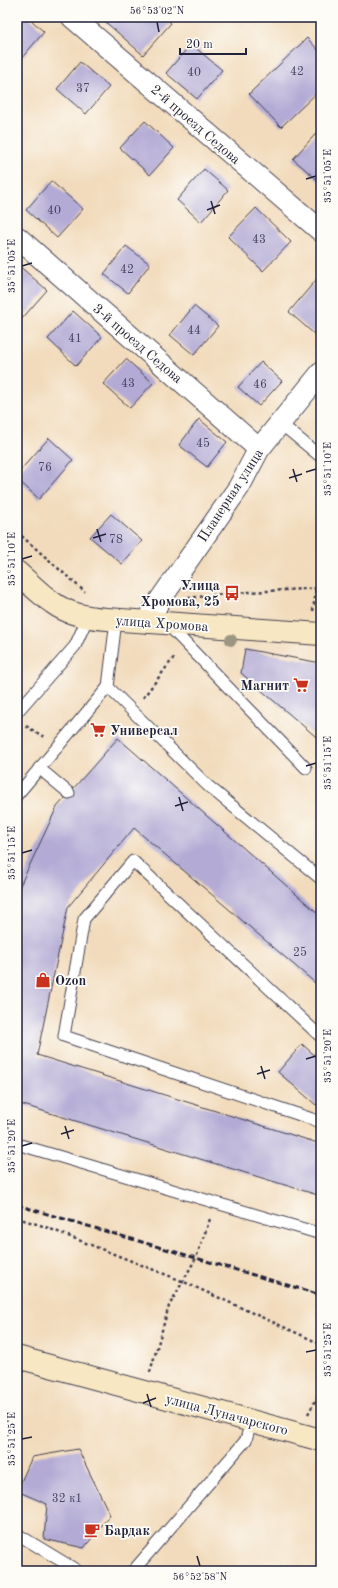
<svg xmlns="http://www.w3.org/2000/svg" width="338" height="1588" font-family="'Old Standard TT',serif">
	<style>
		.building { fill: #b3abd5 }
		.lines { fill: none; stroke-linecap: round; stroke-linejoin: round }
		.service-casing { stroke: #413e4e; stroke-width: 13 }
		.minor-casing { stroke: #413e4e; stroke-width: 23 }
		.secondary-casing { stroke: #413e4e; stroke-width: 24 }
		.path { stroke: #413e4e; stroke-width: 2.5; stroke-dasharray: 3 3; stroke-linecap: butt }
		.service { stroke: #fff; stroke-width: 11 }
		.minor { stroke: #fff; stroke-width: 21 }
		.secondary { stroke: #f8e7c3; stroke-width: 22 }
		.rail { stroke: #22223b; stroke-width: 3; stroke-dasharray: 6 3; stroke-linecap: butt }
		.tree { fill: #9b9680 }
		.ticks { fill: none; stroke: #22223b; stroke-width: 1.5 }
		.labels { text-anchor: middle; stroke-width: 3.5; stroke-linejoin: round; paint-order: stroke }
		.number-label { font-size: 12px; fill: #464462 }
		.street-label { font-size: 14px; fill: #22223b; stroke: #fdfcf7 }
		.poi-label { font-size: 14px; font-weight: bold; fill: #22223b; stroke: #fdfcf7; text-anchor: start }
		.neatline { fill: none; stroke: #22223b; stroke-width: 1.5 }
		.ticks-label { font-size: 10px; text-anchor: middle; fill: #22223b }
	</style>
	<rect width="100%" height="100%" fill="#fdfcf7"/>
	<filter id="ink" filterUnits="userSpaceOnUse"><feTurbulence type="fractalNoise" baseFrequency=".025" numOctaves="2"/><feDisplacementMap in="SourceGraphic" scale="8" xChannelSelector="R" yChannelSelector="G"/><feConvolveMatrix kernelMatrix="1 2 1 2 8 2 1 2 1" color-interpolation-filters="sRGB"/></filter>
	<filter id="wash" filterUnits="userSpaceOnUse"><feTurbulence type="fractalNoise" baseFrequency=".012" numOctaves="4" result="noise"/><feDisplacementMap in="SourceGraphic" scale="16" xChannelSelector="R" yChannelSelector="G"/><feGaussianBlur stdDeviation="0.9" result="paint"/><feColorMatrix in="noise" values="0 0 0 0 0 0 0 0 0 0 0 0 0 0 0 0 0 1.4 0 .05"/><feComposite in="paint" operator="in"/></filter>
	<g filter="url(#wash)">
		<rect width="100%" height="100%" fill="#f2dbbc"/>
		<g id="blocks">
			<g class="building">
				<path d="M17,17h11l16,15 -24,28 -3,-3z"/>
				<path d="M100,17h64l7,6 -28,32z"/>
				<path d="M307,38l14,15v36l-40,38 -32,-33z"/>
				<path d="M191,44l31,26 -25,29 -31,-26z"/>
				<path d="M80,62l29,25 -23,27 -29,-25z"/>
				<path d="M145,121l29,27 -24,27 -30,-27z"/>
				<path d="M321,128v55l-28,-24z"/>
				<path d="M17,146l7,6 -7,8z"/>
				<path d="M204,169l24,21 -27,32 -24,-22z"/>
				<path d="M51,181l32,28 -26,29 -31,-28z"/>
				<path d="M256,208l35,34 -28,29 -35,-34z"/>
				<path d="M126,246l24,18 -22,29 -24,-19z"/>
				<path d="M17,264l30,26 -27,31 -3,-3z"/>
				<path d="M321,274v66l-32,-28z"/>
				<path d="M194,306l24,20 -24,29 -24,-20z"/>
				<path d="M73,311l29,26 -26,29 -28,-27z"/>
				<path d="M126,359l27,24 -23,25 -27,-24z"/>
				<path d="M261,362l21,19 -23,25 -21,-19z"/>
				<path d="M199,419l28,23 -20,25 -28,-22z"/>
				<path d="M49,438l24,22 -34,39 -22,-20v-5z"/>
				<path d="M111,514l31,27 -20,23 -32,-27z"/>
				<path d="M245,649l76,14v78l-80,-68z"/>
				<path d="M118,738l203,178v72l-187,-160 -66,79 -31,148 284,89v52l-304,-93v-211l40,-85z"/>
				<path d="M302,1044l19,17v39l-5,5 -38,-33z"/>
				<path d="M78,1449l32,66 -26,33 -40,-9 3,-35 -30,-13 15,-34z"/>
			</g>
		</g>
	</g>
	<g filter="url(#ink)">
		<use href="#blocks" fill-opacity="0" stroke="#413e4e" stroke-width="1"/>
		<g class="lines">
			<defs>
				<g id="service">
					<path d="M280,423l41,34"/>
					<path d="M167,624l139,144"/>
					<path d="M108,687l99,98 114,94"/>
					<path d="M17,712l58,-66 13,-29"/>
					<path d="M39,768l30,25"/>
					<path d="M17,795l91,-108 8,-67"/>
					<path d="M321,1037l-188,-176 -49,58 -20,117 257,86"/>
					<path d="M17,1144l304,90"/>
					<path d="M17,1534l61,37"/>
					<path d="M133,1571l113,-131 5,-19"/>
				</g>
				<g id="minor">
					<path d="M72,17l249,214"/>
					<path d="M17,237l242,212"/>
					<path d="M147,622l13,-22 79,-113 20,-38 62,-76"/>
				</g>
				<g id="secondary">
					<path d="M17,572c12,11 23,22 36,31 15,11 36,15 54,16l214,15"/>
					<path d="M17,1357l304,83"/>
				</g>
			</defs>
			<use href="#service" class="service-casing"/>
			<use href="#minor" class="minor-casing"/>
			<use href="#secondary" class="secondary-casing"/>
			<g class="path">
				<path d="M17,532l68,60"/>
				<path d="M188,598l44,-5 89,-5"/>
				<path d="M313,611l3,-23"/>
				<path d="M143,698l32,-42"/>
				<path d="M26,726l18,11"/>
				<path d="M17,1218l26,8 139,55 139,63"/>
				<path d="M150,1372l19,-66 27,-48 14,-39"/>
				<path d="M308,1414l13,-24"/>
			</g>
			<use href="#service" class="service"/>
			<use href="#minor" class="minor"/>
			<use href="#secondary" class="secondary"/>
			<path class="rail" d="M17,1205l304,90"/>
		</g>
		<circle class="tree" cx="231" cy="640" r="6"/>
	</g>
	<path class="ticks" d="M157,22l2,10M306,179l10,-3M211,201l4,13M207,210l13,-5M22,266l10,-3M293,469l4,13M306,472l10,-3M289,478l13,-4M97,529l4,13M93,538l13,-4M22,559l10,-3M306,766l10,-3M179,797l4,14M175,806l13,-4M22,853l10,-3M306,1059l10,-3M261,1066l4,13M257,1074l13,-4M65,1126l4,13M61,1134l13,-4M22,1146l10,-3M306,1352l10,-2M147,1394l4,13M143,1403l13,-5M22,1439l10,-2M197,1556l3,10"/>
	<defs>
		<symbol id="bus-bare" viewBox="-9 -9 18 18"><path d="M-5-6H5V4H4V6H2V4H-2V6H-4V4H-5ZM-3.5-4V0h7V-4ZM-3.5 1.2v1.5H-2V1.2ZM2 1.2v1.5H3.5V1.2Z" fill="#c8321e" stroke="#fdfcf7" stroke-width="2.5" paint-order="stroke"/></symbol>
		<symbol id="supermarket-bare" viewBox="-9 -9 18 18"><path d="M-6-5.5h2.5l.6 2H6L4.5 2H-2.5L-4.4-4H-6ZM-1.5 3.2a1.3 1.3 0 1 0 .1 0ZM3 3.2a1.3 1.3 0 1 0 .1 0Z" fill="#c8321e" stroke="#fdfcf7" stroke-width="2.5" paint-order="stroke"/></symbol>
		<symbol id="shop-bare" viewBox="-9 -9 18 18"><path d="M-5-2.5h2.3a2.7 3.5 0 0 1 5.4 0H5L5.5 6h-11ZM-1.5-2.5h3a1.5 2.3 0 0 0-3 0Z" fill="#c8321e" stroke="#fdfcf7" stroke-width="2.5" paint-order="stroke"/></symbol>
		<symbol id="cafe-bare" viewBox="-9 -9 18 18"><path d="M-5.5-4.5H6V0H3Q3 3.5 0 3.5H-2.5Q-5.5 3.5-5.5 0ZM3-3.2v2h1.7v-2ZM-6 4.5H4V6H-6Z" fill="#c8321e" stroke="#fdfcf7" stroke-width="2.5" paint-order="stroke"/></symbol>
	</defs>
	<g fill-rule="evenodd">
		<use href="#bus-bare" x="221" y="582" width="22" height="22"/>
		<use href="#supermarket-bare" x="290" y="674" width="22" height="22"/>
		<use href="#supermarket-bare" x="87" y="719" width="22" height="22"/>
		<use href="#shop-bare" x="32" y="969" width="22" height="22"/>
		<use href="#cafe-bare" x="81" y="1519" width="22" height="22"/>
	</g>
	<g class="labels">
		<g class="number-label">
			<text x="297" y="75">42</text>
			<text x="194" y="76">40</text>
			<text x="83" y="92">37</text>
			<text x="54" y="214">40</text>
			<text x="259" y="243">43</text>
			<text x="127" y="273">42</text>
			<text x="194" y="334">44</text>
			<text x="75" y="342">41</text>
			<text x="128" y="387">43</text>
			<text x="260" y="388">46</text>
			<text x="203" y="447">45</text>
			<text x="45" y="471">76</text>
			<text x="116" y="543">78</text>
			<text x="300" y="956">25</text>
			<text x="67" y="1502">32 к1</text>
		</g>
		<g class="street-label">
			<text transform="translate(196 124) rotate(41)" y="5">2-й проезд Седова</text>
			<text transform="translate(138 343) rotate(41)" y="5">3-й проезд Седова</text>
			<text transform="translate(230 495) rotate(-57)" y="5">Планерная улица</text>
			<text transform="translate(162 623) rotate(4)" y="5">улица Хромова</text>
			<text transform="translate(227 1414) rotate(15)" y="5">улица Луначарского</text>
		</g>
		<g class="poi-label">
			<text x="220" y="590" text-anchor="end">Улица<tspan x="220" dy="16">Хромова, 25</tspan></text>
			<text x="289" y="690" text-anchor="end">Магнит</text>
			<text x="110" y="735">Универсал</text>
			<text x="55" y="985">Ozon</text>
			<text x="104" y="1535">Бардак</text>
		</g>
	</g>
	<rect width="338" height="1588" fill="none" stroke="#fdfcf7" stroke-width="44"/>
	<path d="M180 48v6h66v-6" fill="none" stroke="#22223b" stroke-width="2"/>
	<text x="186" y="48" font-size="12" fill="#22223b" stroke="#fdfcf7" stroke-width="3" paint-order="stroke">20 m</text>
	<rect x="22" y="22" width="294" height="1544" class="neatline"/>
	<g class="ticks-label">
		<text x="157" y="14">56°53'02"N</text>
		<text transform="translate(327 176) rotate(-90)" y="4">35°51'05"E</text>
		<text transform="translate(11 266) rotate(-90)" y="4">35°51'05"E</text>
		<text transform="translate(327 469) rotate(-90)" y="4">35°51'10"E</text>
		<text transform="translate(11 559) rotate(-90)" y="4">35°51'10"E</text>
		<text transform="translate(327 763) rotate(-90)" y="4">35°51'15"E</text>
		<text transform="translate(11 853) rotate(-90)" y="4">35°51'15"E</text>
		<text transform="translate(327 1056) rotate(-90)" y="4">35°51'20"E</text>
		<text transform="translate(11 1146) rotate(-90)" y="4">35°51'20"E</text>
		<text transform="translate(327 1350) rotate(-90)" y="4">35°51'25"E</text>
		<text transform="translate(11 1439) rotate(-90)" y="4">35°51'25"E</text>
		<text x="200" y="1580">56°52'58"N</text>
	</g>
</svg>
